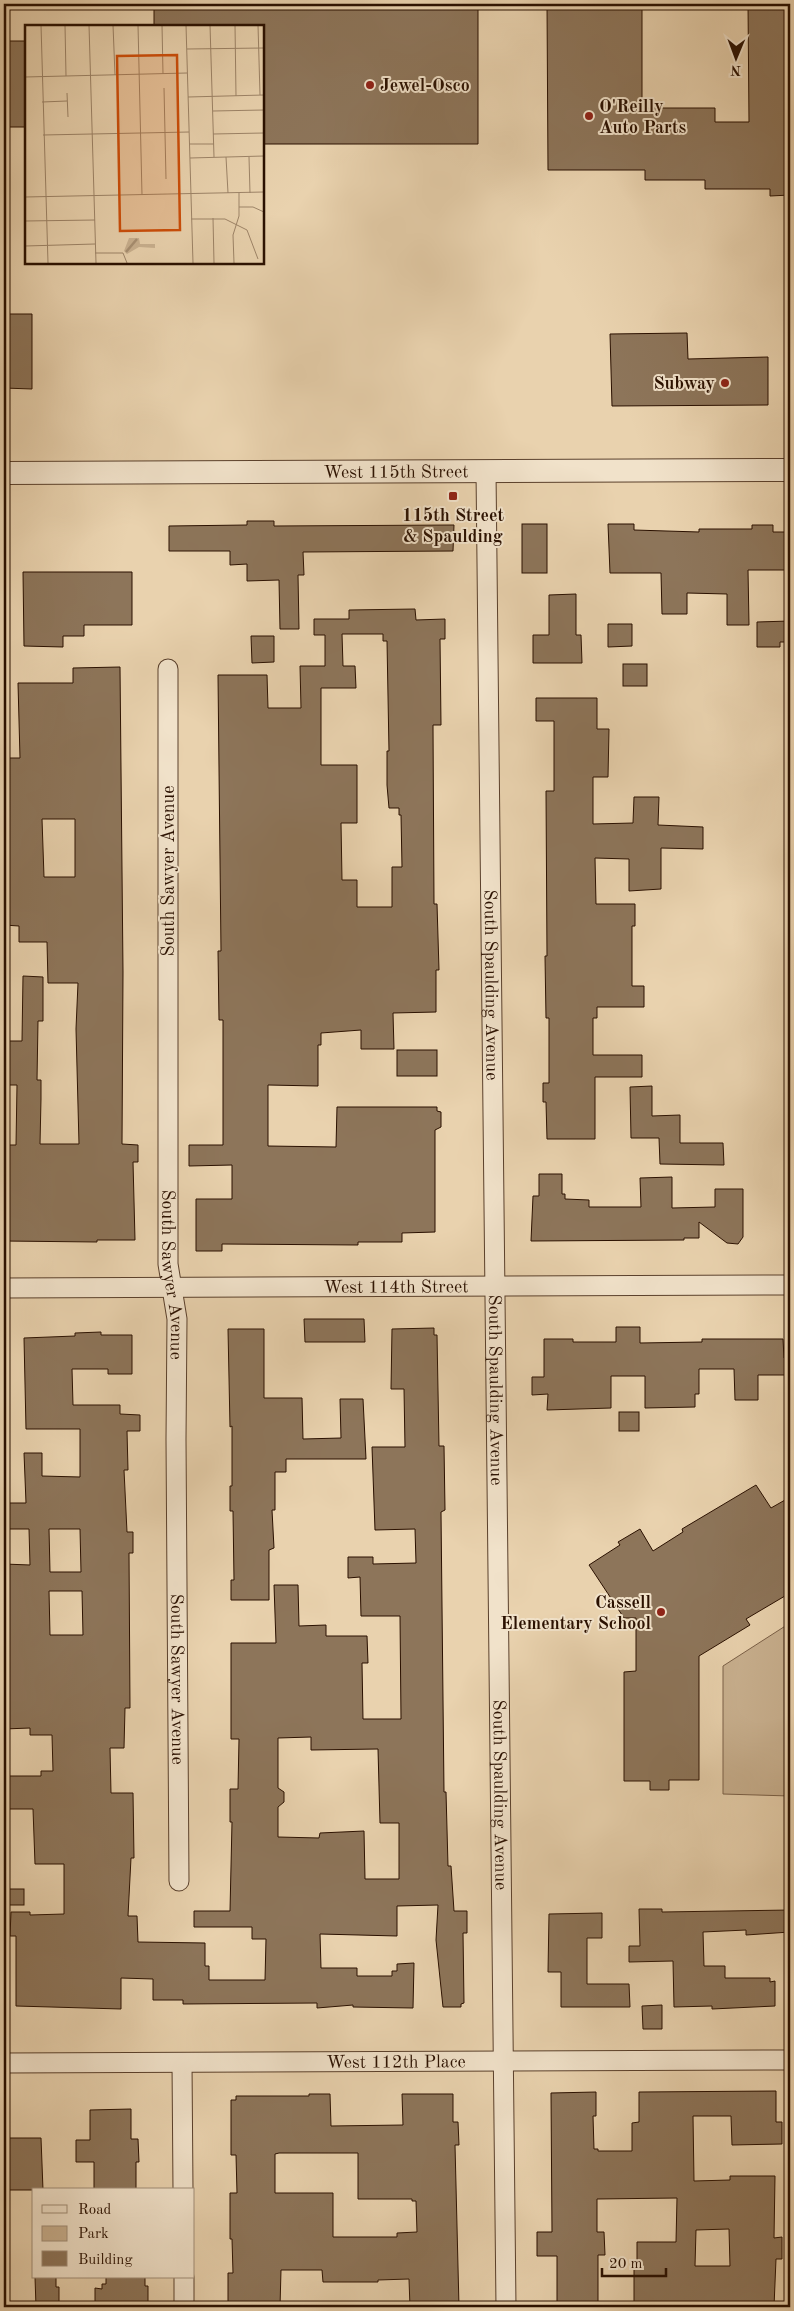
<svg xmlns="http://www.w3.org/2000/svg" width="794" height="2311" font-family="'Old Standard TT',serif">
	<style>
		.green { fill: #c9b190; stroke: #7a6048 }
		.building { fill: #8d755a; stroke: #2a1000; fill-rule: evenodd }
		.lines { fill: none; stroke-linecap: round; stroke-linejoin: round }
		.minor-casing { stroke: #5a402c; stroke-width: 21 }
		.tertiary-casing { stroke: #5a402c; stroke-width: 24 }
		.minor { stroke: #f1e2ca; stroke-width: 19 }
		.tertiary { stroke: #f1e2ca; stroke-width: 22 }
		.poi-dot { fill: #8f2418; stroke: #f1e2ca; stroke-width: 2 }
		.labels { text-anchor: middle; stroke-width: 4; stroke-linejoin: round; paint-order: stroke }
		.poi-label { font-size: 18px; font-weight: bold; fill: #2a1000; stroke: #f1e2ca; text-anchor: start }
		.street-label { font-size: 18px; fill: #2a1000; stroke: #f1e2ca }
		.inset-river { fill: none; stroke: #a89073; stroke-width: 2.5 }
		.inset-road { fill: none; stroke: #9d8468; stroke-width: 1 }
		.view { fill: #cc4e0a; fill-opacity: 0.15; stroke: #cc4e0a; stroke-width: 2.5 }
		.inset-edge { fill: none; stroke: #2a1000; stroke-width: 2.5 }
	</style>
	<rect width="100%" height="100%" fill="#e9d2ae"/>
	<filter id="stains"><feTurbulence type="fractalNoise" baseFrequency=".004" numOctaves="4"/><feColorMatrix values="0 0 0 0 .2 0 0 0 0 .09 0 0 0 0 .02 0 0 0 .5 -.17"/></filter>
	<radialGradient id="worn" r=".72"><stop offset=".6" stop-color="#630" stop-opacity="0"/><stop offset="1" stop-color="#630" stop-opacity=".3"/></radialGradient>
	<path class="green" d="M790,1623v173l-67,-2v-128z"/>
	<g class="building">
		<path d="M154,4h324v140h-216v-118h-108z"/>
		<path d="M547,4h95v104h73v14h34l-1,-118h42v191l-20,1v-7h-65v-9h-60v-10h-97z"/>
		<rect x="4" y="41" width="22" height="86"/>
		<path d="M4,314h28v75l-28,-1z"/>
		<path d="M687,333l1,26 80,-2v48l-156,1 -2,-72z"/>
		<path d="M247,521h27v5l180,-1 -1,26 -150,1 1,23h-6l1,54h-19l-1,-49 -32,1v-17l-17,1v-14h-61v-25l78,-1z"/>
		<rect x="522" y="524" width="25" height="49"/>
		<path d="M608,524h26v6l65,2v-3h53v-4h21v7h17v38h-42l1,55h-22v-31l-40,-1v21h-25l-1,-41h-51z"/>
		<path d="M23,572h109v53h-48v11h-21v11l-39,-1z"/>
		<path d="M576,594v41h5l1,28h-49v-28h16v-40z"/>
		<path d="M415,609l1,11 29,-1v20h-5l1,86h-8l1,179h3l2,66h-3v42l-43,1 1,36h-33v-19l-40,3v12h-3v41l-50,-1v61l68,1 1,-40h100v4l4,1v15l-6,3v102l-33,1v9h-44v3l-136,-1v7h-26v-52h36v-34l-43,1v-21h34v-125h-4l-1,-69h3l-3,-276h49l1,33h33l-1,-42h25v-31h-11v-16h35v-9zM342,634h41v7h4l2,110h-2v34l2,23h10v7h2l1,52h-10v40h-35v-27h-15l-1,-57h16v-58h-36v-77h35l-1,-22h-12z"/>
		<path d="M790,621v21h-10v5h-23v-25z"/>
		<path d="M608,624h24v22l-24,1z"/>
		<path d="M251,636h23v26l-22,1z"/>
		<rect x="623" y="664" width="24" height="22"/>
		<path d="M120,667l3,305 -1,172 16,1v17h-5l2,78h-38v2l-93,-1v-56h5v-40h7l1,-60h-13v-44h18l1,-65 20,1v44h-5l-1,59h4v19l-1,45h39l-3,-115 2,-46h-30l-1,-41h-28v-16l-15,-1v-167h16l-2,-75h55v-15zM42,819h33v58h-31z"/>
		<path d="M536,698h61v31h12l-1,48h-15v47l40,-1 1,-26h25l-1,28 45,2v22l-42,-1v41l-32,2v-32l-34,-1 1,46h39v22h-3v60h12v21h-47v11h-4v37h49v22h-47v62h-48l-1,-37h-3v-19h6v-65h-3l-1,-62h2l-1,-165h8v-70h-18z"/>
		<rect x="397" y="1050" width="40" height="26"/>
		<path d="M652,1086v30l28,-1v28h43l1,22 -64,-1 -1,-26h-28l-1,-51z"/>
		<path d="M539,1174h23v20h3v5l24,1v7h52l-1,-29 32,-1v31l43,-1v-18h28v48l-5,7 -11,-1 -28,-21v16h-15v2l-153,1 2,-45h6z"/>
		<path d="M304,1319h60l1,23h-60z"/>
		<path d="M616,1327h24v16l62,-1v-3h81l1,19h6v17h-32v25h-23l-1,-31h-35v25h-4v13l-50,1v-32h-34v32l-64,2 1,-16 -16,1v-18h12v-38h29v3h43z"/>
		<path d="M434,1328v7h3l2,111h5l1,64 -4,2 3,280h2l2,74h3l3,45h13v22h-4l1,70 -3,1v3h-18l-7,-67 2,-35 -41,1v30l-77,-2 1,34h36v8h35v-5h5v-7l17,-1 -1,45 -60,-1v-2l-36,3v-5l-134,1v-4h-30v-21l-32,-1v31l-105,-3v-70h-6l1,-24h19v3l34,-1v-50h-29l-2,-55h-26v-33h34v-5h12l-1,-36h-22v-7l-26,1v-165l26,1 -1,-36h-25v-26h22l-2,-50h18v23l38,1v-48h-54l-2,-91 51,-2v-3l26,-1v3h31v39h-24v-5h-36l1,36h47v9l20,1v16h-13l1,39h-4l3,62h6v21h-4l1,155h-5l-1,40h-14l1,45h22l1,65h-3l-3,58h9l1,26 67,1v23h4v14h56l1,-41h-14v-12h-58v-16h36l2,-89h-2v-33h8l1,-50h-8v-96h45l-2,-58h24l1,41 27,-1v11h41l1,27h-6l1,56h38l-1,-103h-39l-1,-39 -12,1v-21h25v7l43,-1 -1,-34 -40,1 -3,-83h33l-1,-58h-13l1,-60zM49,1529h31l1,43h-31zM49,1591h33l1,44h-33zM311,1737v13l67,-1 2,74h19v56h-34l-1,-48 -44,2 -1,5 -41,-1v-30l6,-5v-10l-6,-4v-50z"/>
		<path d="M228,1329h36v69h38l1,41 38,-1 -1,-39h23l3,60h-80v13h-11v38h-3l2,38 -5,2v50h-38v-20h3l-1,-69h-3v-25h2v-60l-2,1z"/>
		<rect x="619" y="1412" width="20" height="19"/>
		<path d="M756,1485l15,23 14,-8 5,9v84l-44,26 4,6 -51,31v124h-30v10h-19v-9h-26v-109l12,-1v-53h-12l-35,-53 31,-20 -2,-3 22,-13 13,22 30,-19 -1,-3z"/>
		<rect x="4" y="1889" width="20" height="16"/>
		<path d="M639,1909h23v3l128,-2v22l-44,3v-5l-43,2 1,34h21v12h45v4l5,-1v25l-63,3v-3l-38,1 -1,-46 -44,1v-16h11z"/>
		<path d="M602,1913v25h-15v46h42l1,23h-69v-35h-13l1,-58z"/>
		<path d="M662,2005v24h-19l-1,-23z"/>
		<path d="M776,2091v31h6v22l-50,1 -1,-29h-38l1,65 36,-1v-4h45l-1,62 8,-1v22h-6l-2,48h-140v-40h3v-25h39l1,-44 -80,1v33h7l1,23h-7v52h-41v-51h-20v-24h15l-1,-139 45,-1v24h-3l1,33h4v2h34v-28l7,-1v-30zM729,2229l1,37h-35l1,-36z"/>
		<path d="M309,2094h21l1,32 72,-1 -1,-31h51v28h5l1,23h-4l4,162h-49l-1,-28 -31,1v2h-55l-1,-12h-41l-1,37h-52v-34h5l-1,-34h-2v-46h7l-1,-38h-5v-55h5v-4h73zM279,2153h79v46h54v2h4l1,31 -20,1v4h-64v-44h-58v-39z"/>
		<path d="M131,2109v30h7l1,23h-3v28h-42v-28h-18v-22h14v-30z"/>
		<path d="M4,2138h37l2,52h-39z"/>
		<path d="M35,2277h21v10h3v20h-23z"/>
		<path d="M106,2277h39v9h3v21l-53,-2v-17l7,1v-5h4z"/>
	</g>
	<g class="lines">
		<defs>
			<g id="minor">
				<path id="s1" d="M486,471l20,1836"/>
				<path id="s2" d="M168,669v595l9,55 -1,120 3,442"/>
				<path id="s3" d="M4,1288l786,-3"/>
				<path id="s4" d="M4,2063l786,-3"/>
				<path d="M182,2063l1,127"/>
				<path d="M184,2277v30"/>
			</g>
			<g id="tertiary">
				<path id="s5" d="M4,473l786,-3"/>
			</g>
		</defs>
		<use href="#minor" class="minor-casing"/>
		<use href="#tertiary" class="tertiary-casing"/>
		<use href="#minor" class="minor"/>
		<use href="#tertiary" class="tertiary"/>
	</g>
	<g class="poi-dot">
		<circle cx="370" cy="85" r="5"/>
		<circle cx="589" cy="116" r="5"/>
		<circle cx="725" cy="383" r="5"/>
		<rect x="448" y="491" width="10" height="10" rx="2.5"/>
		<circle cx="661" cy="1612" r="5"/>
	</g>
	<g class="labels">
		<g class="poi-label">
			<text x="380" y="91">Jewel-Osco</text>
			<text x="599" y="112">O'Reilly<tspan x="599" dy="21">Auto Parts</tspan></text>
			<text x="715" y="389" text-anchor="end">Subway</text>
			<text x="453" y="521" text-anchor="middle">115th Street<tspan x="453" dy="21">&amp; Spaulding</tspan></text>
			<text x="651" y="1608" text-anchor="end">Cassell<tspan x="651" dy="21">Elementary School</tspan></text>
		</g>
		<g class="street-label">
			<text dy="6" stroke="none"><textPath href="#s5" startOffset="392">West 115th Street</textPath></text>
			<text transform="translate(168 871) rotate(-90)" y="6">South Sawyer Avenue</text>
			<text dy="6" stroke="none"><textPath href="#s1" startOffset="514">South Spaulding Avenue</textPath></text>
			<text dy="6" stroke="none"><textPath href="#s2" startOffset="606">South Sawyer Avenue</textPath></text>
			<text dy="6" stroke="none"><textPath href="#s3" startOffset="392">West 114th Street</textPath></text>
			<text dy="6" stroke="none"><textPath href="#s1" startOffset="919">South Spaulding Avenue</textPath></text>
			<text dy="6" stroke="none"><textPath href="#s2" startOffset="1011">South Sawyer Avenue</textPath></text>
			<text dy="6" stroke="none"><textPath href="#s1" startOffset="1324">South Spaulding Avenue</textPath></text>
			<text dy="6" stroke="none"><textPath href="#s4" startOffset="392">West 112th Place</textPath></text>
		</g>
	</g>
	<g transform="translate(25 25)">
		<rect width="239" height="239" fill="#e9d2ae"/>
		<path d="M104,213h10l1,6h15v4l-16,-1 -12,7 -3,-3z" fill="#c9b190"/>
		<path class="inset-river" d="M101,227l11,-13"/>
		<path class="inset-road" d="M16,0l7,238M40,0l1,51M64,0l7,238M88,0l2,50M113,0l4,170M137,0l1,49M161,0l7,238M185,0l4,132M210,0l1,71M233,0l2,70M162,24l77,-1M0,52l162,-4M139,63l2,91M42,68l1,24M163,72l76,-2M17,77l25,-1M188,86l51,-1M188,109l51,-1M18,110l146,-3M165,119h24M201,132l2,36M224,132l1,36M165,133l74,-2M0,172l239,-5M214,182h14l11,5M188,193l1,45M166,194h34l22,11 11,29M0,196l70,-1M0,221l70,-2M70,228h28l4,10M209,238l-1,-28 6,-19v-23"/>
		<path class="view" d="M152,30l3,175 -60,1 -3,-175z"/>
		<rect width="239" height="239" class="inset-edge"/>
	</g>
	<rect width="794" height="2311" fill="none" stroke="#e9d2ae" stroke-width="20"/>
	<rect x="5" y="5" width="784" height="2301" fill="none" stroke="#2a1000" stroke-width="2.5"/>
	<rect x="10" y="10" width="774" height="2291" fill="none" stroke="#2a1000"/>
	<rect x="32" y="2188" width="162" height="90" fill="#f1e2ca" stroke="#a18e79"/>
	<rect x="42" y="2205" width="25" height="8" fill="#f1e2ca" stroke="#a18e79"/>
	<text x="78" y="2214" font-size="15" fill="#2a1000">Road</text>
	<rect x="42" y="2226" width="25" height="15" fill="#c9b190" stroke="#a18e79"/>
	<text x="78" y="2238" font-size="15" fill="#2a1000">Park</text>
	<rect x="42" y="2251" width="25" height="15" fill="#8d755a" stroke="#a18e79"/>
	<text x="78" y="2264" font-size="15" fill="#2a1000">Building</text>
	<g transform="translate(736 58) rotate(181)" stroke="#f1e2ca" stroke-width="4" paint-order="stroke">
	<path d="M0-4L9 19L0 12L-9 19Z" fill="#2a1000"/>
	<text y="-8" font-size="14" font-weight="bold" text-anchor="middle" fill="#2a1000">N</text>
	</g>
	<path d="M602 2268v8h64v-8" fill="none" stroke="#2a1000" stroke-width="2.5"/>
	<text x="609" y="2268" font-size="15" fill="#2a1000" stroke="#f1e2ca" stroke-width="4" paint-order="stroke">20 m</text>
	<rect width="100%" height="100%" filter="url(#stains)"/>
	<rect width="100%" height="100%" fill="url(#worn)"/>
</svg>
